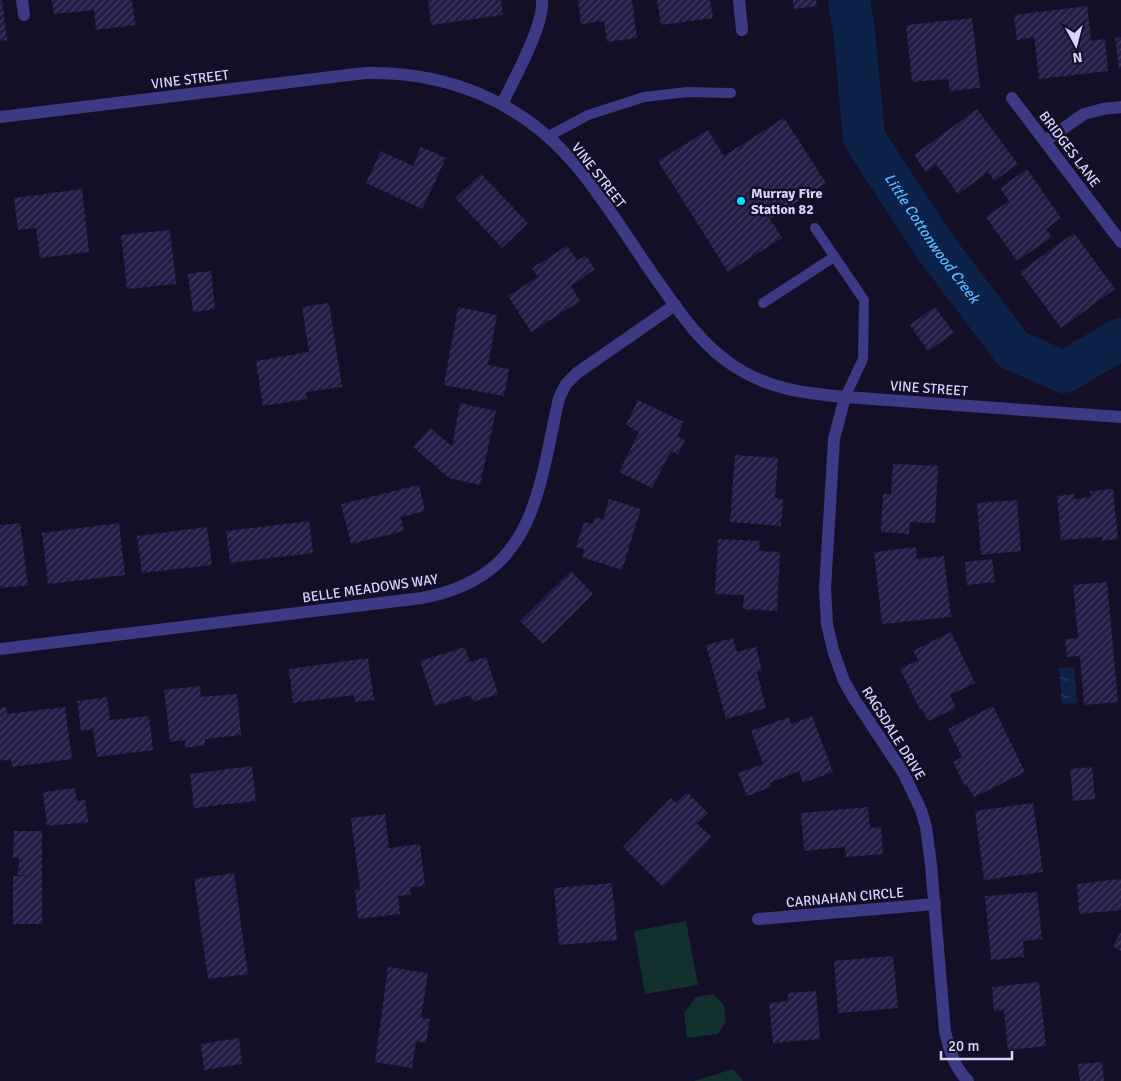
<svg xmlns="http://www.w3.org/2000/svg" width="1121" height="1081" font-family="Signika,sans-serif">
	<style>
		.green { fill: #12302f }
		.water { fill: url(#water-ripples) }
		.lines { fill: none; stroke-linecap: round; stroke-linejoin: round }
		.river { stroke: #0c2248; stroke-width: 42 }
		.building { fill: url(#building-hatch) }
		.service { stroke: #3d3a85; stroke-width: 10 }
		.minor { stroke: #3d3a85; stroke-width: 12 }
		.tertiary { stroke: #3d3a85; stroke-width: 12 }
		.poi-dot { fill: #00e5ff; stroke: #130f26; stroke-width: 2 }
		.labels { text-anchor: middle; stroke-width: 5; stroke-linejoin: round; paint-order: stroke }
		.street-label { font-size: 14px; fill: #d9d4ff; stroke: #130f26 }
		.poi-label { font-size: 14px; font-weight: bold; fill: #d9d4ff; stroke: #130f26; text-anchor: start }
		.water-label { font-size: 15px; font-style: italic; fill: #62b6ff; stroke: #130f26 }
	</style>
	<defs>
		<pattern id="water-ripples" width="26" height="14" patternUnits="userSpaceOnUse" patternTransform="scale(1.25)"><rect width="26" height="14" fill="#0c2248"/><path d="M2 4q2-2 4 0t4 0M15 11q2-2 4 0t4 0" fill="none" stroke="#2f4163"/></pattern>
		<pattern id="building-hatch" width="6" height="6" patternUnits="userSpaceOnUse" patternTransform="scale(1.25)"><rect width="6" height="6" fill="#241b47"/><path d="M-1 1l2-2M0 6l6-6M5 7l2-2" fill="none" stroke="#433b63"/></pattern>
	</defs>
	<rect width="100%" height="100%" fill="#130f26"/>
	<g class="green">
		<path d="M686,921l12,64 -53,9 -11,-63z"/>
		<path d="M713,994l11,11 2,16 -8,13 -31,4 -3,-25 12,-16z"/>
		<path d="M733,1069l10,12h-49z"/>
	</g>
	<path class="water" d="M1074,667l3,36 -15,1 -3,-36z"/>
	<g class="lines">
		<path class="river" id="s1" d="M849,0l5,30 10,108 72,110 77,102 51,22 57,-33"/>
	</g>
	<g class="building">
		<path d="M0,0h2l5,40 -7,1z"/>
		<path d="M52,0h80l3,25 -39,5 -2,-20 -40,4z"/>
		<path d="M428,0h73l2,15 -72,10z"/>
		<path d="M578,0h54l5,38 -30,4 -3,-21 -23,3z"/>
		<path d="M657,0h53l3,18 -52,7z"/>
		<path d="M793,0h23l1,6 -23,3z"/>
		<path d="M1087,6l4,35 14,-2 3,32 -69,8 -5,-42 -17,3 -3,-25z"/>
		<path d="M972,18l8,70 -30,3 -2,-12 -36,3 -6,-57z"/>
		<path d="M1121,37v30l-2,1 -4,-30z"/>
		<path d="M977,109l41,55 -24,17 -6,-9 -30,22 -22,-30 -10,8 -12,-17z"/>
		<path d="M784,118l42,65 -56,36 12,19 -54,34 -70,-111 50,-31 16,26z"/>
		<path d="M421,147l25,11 -24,51 -56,-26 15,-32 32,15z"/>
		<path d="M1027,169l34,49 -15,11 6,8 -35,24 -31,-44 23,-16 -9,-13z"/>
		<path d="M481,174l47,49 -26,25 -47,-50z"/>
		<path d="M82,189l7,63 -49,6 -4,-30 -18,2 -4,-32z"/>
		<path d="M170,230l6,54 -49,5 -6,-54z"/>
		<path d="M1074,233l41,56 -54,39 -41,-56z"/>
		<path d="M567,246l10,14 9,-4 9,13 -24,17 9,15 -49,31 -23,-36 30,-19 -6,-9z"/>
		<path d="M211,271l4,38 -22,3 -5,-38z"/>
		<path d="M329,303l13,84 -36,5 1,7 -44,7 -7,-45 53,-9 -7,-45z"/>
		<path d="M458,307l39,8 -9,50 21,4 -5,27 -60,-11z"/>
		<path d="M935,307l19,26 -26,18 -18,-26z"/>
		<path d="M638,400l46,22 -7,14 8,4 -7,15 -7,-4 -19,37 -33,-16 20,-40 -13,-7z"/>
		<path d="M460,403l36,8 -16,74 -31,-7 -36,-31 17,-19 22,18z"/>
		<path d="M735,455l43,3 -3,40 8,1 -2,27 -51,-4z"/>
		<path d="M893,464l45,2 -3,57 -25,-1 -1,12 -28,-2 2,-38h8z"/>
		<path d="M419,485l6,26 -24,6 3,14 -53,13 -10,-40z"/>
		<path d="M1113,489l5,50 -16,2v-4l-41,3 -4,-44 17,-2v5l17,-2 -1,-6z"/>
		<path d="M609,499l32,10 -19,61 -40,-13 2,-8 -8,-2 8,-25 9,2 2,-7 8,2z"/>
		<path d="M1017,500l4,51 -40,4 -4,-52z"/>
		<path d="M309,521l4,32 -83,10 -4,-32z"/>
		<path d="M20,523l8,62 -28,3v-63z"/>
		<path d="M119,523l6,52 -77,9 -6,-51z"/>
		<path d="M207,527l5,38 -70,8 -5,-37z"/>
		<path d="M718,539l42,2 -1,10 21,1 -3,59 -34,-2 1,-14 -29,-1z"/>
		<path d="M916,547l1,12 27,-3 7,61 -69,7 -8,-72z"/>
		<path d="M992,559l3,23 -28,3 -2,-23z"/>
		<path d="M571,571l22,23 -50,50 -23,-23z"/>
		<path d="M1107,582l11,120 -34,3 -4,-49 -13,1 -2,-18 13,-1 -5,-53z"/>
		<path d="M951,632l24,51 -25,12 6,13 -28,13 -6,-12 -2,1 -20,-41 18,-9 -5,-9z"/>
		<path d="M733,638l4,14 19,-5 6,23 -5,2 9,36 -40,11 -20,-74z"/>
		<path d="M465,647l5,15 16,-5 12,37 -25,8 -3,-7 -35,11 -15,-45z"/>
		<path d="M368,658l6,42 -19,2 -1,-7 -61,8 -4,-34z"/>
		<path d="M200,686l1,11 36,-3 4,41 -36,4v6l-20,3v-8l-15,2 -6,-52z"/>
		<path d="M107,697l3,23 39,-4 4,34 -56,7 -4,-28 -12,2 -4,-30z"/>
		<path d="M993,706l32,66 -51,25 -7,-12 -2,1 -12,-24 9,-5 -14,-28z"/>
		<path d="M6,707l1,7 58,-7 7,52 -60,8 -1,-8 -11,2v-53z"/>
		<path d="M812,716l21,56 -30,11 -4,-12 -29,12 1,4 -24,9 -9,-23 25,-9 -12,-33 38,-14 2,7z"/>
		<path d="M252,766l4,35 -62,7 -4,-34z"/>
		<path d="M1092,767l3,32 -22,2 -3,-32z"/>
		<path d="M75,788l2,13 8,-1 3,22 -41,4 -4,-34z"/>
		<path d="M687,792l21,21 -11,11 15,13 -49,50 -40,-40 48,-49 5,5z"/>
		<path d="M1033,803l10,69 -59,8 -9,-69z"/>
		<path d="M868,807l2,21 11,-1 2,27 -37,3 -1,-10 -41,4 -3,-38z"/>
		<path d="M385,814l4,34 31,-4 5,42 -15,1 1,8 -13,1 2,18 -42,5 -3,-29 5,-1 -9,-71z"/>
		<path d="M14,831h28v93h-29v-48h22l-17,-1 1,-17h-6z"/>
		<path d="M234,873l14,101 -40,5 -14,-100z"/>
		<path d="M1121,879v31l-42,4 -2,-30z"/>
		<path d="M612,883l5,57 -58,5 -5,-57z"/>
		<path d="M1037,892l5,47 -19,2 1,16 -33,3 -6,-64z"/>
		<path d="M1121,932v19l-8,-5z"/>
		<path d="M893,956l5,52 -60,5 -4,-52z"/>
		<path d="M388,967l40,6 -7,45 9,1 -4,24 -10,-2 -4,27 -37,-6z"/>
		<path d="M1039,982l7,64 -38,4 -4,-40 -10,1 -2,-24z"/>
		<path d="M816,991l4,48 -47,4 -4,-40 19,-2v-8z"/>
		<path d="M239,1038l3,26 -38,6 -3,-26z"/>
		<path d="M1102,1062l2,19h-24l-2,-17z"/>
	</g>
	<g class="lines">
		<g class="service">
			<path d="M547,137l41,-22 56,-18 43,-5 44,1"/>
			<path d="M815,228l49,72 -1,59 -18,38"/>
			<path d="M763,303l71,-46"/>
		</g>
		<g class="minor">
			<path d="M22,0l2,15"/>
			<path d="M739,0l3,30"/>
			<path d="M1012,98l109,144"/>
			<path d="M502,104c12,-25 42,-78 40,-104"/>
			<path d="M1045,141l39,-27 19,-5 18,-2"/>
			<path d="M845,397l-11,42 -9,150 2,35 6,26 11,31 9,16 51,77 17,36 5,17 5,38 14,166c4,18 9,36 23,50"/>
			<path d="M0,649l422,-51c113,-21 116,-106 137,-200l7,-14 11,-11 98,-68"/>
			<path d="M758,919l177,-15"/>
		</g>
		<path class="tertiary" d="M0,117l365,-44c84,-2 160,30 213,95 28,34 51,72 76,108 24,34 47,70 83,92 35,22 68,25 108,29l276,20"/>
	</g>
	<circle class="poi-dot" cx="741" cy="201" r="5"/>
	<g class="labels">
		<g class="street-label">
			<text transform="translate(190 79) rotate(-7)" y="5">VINE STREET</text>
			<text transform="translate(1070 149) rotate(53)" y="5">BRIDGES LANE</text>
			<text transform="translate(599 175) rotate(52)" y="5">VINE STREET</text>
			<text transform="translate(929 388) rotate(4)" y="5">VINE STREET</text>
			<text transform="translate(370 588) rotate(-8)" y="5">BELLE MEADOWS WAY</text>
			<text transform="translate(894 733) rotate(58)" y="5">RAGSDALE DRIVE</text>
			<text transform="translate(845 897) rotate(-5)" y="5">CARNAHAN CIRCLE</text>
		</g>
		<g class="poi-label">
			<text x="751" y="198">Murray Fire<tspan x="751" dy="16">Station 82</tspan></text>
		</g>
		<g class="water-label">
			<text dy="5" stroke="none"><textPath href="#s1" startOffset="260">Little Cottonwood Creek</textPath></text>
		</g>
	</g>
	<g transform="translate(1076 45) rotate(173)" stroke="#130f26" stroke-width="4" paint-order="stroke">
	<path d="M0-4L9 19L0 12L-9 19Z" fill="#d9d4ff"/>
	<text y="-8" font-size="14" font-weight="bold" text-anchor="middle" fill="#d9d4ff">N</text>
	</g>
	<path d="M941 1051v8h71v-8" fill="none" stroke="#d9d4ff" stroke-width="2.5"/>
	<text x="948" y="1051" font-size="15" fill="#d9d4ff" stroke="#130f26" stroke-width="4" paint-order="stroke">20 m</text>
</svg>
